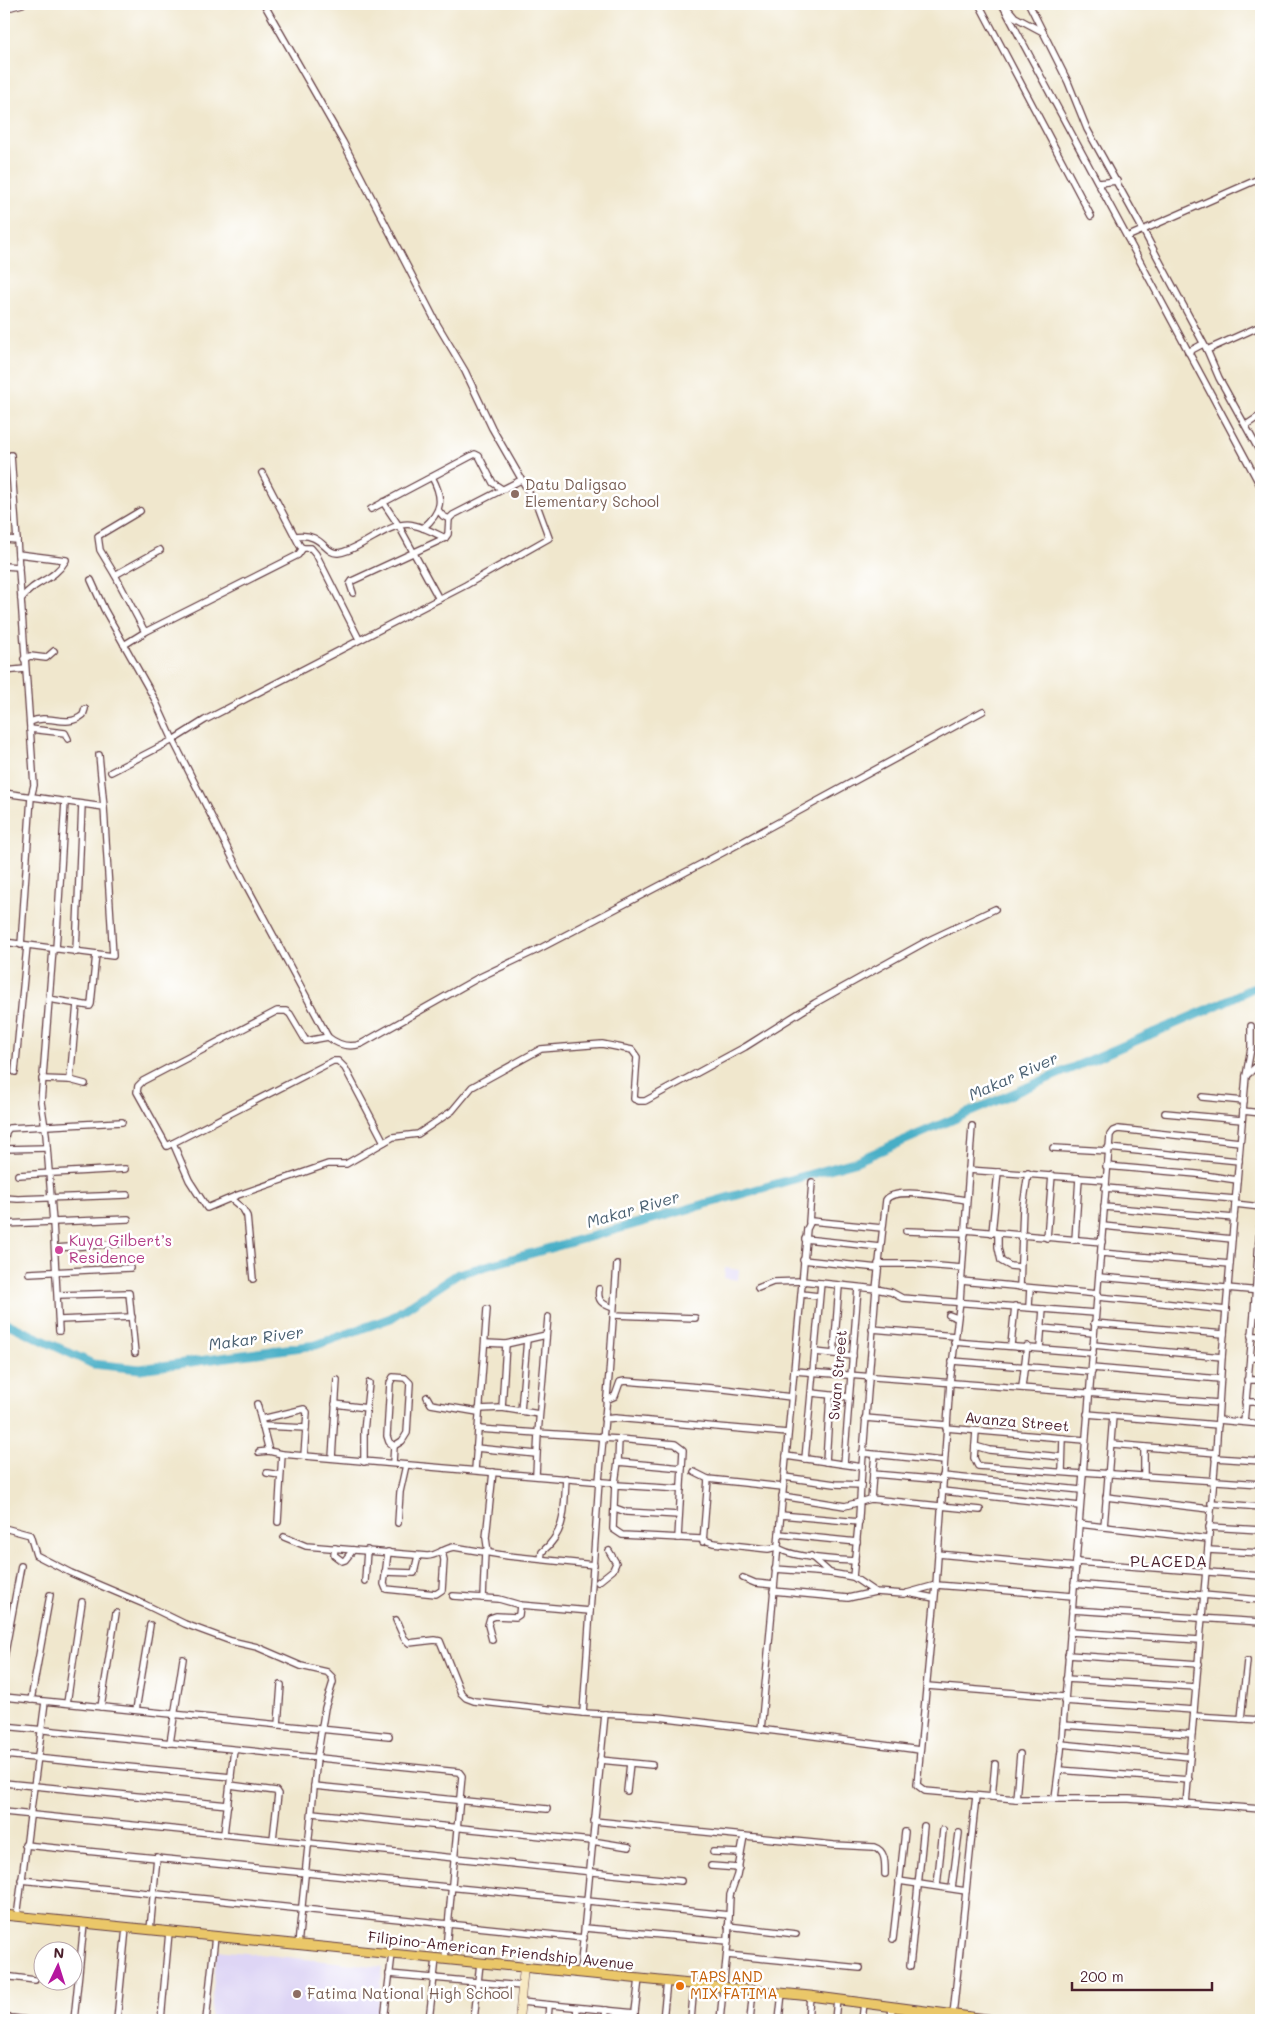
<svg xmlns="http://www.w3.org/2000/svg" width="1265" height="2024" font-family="Mali,sans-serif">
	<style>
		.built { fill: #ded5f5 }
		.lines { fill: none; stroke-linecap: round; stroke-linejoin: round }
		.river { stroke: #47aec6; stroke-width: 9 }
		.street-casing { stroke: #633d43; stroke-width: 8 }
		.secondary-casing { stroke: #633d43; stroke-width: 9 }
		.primary-casing { stroke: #633d43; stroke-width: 11 }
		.street { stroke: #fff; stroke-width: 5.5 }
		.secondary { stroke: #f7e9c3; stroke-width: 8 }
		.primary { stroke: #eac769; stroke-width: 9 }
		.education-dot { fill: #8d6e63; stroke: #fff; stroke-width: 2 }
		.hotel-dot { fill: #d1479c; stroke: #fff; stroke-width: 2 }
		.food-dot { fill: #e8710a; stroke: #fff; stroke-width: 2 }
		.labels { text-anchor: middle; stroke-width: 5; stroke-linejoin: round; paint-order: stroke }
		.education-label { font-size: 15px; fill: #785e54; stroke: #fff; text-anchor: start }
		.hotel-label { font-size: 15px; fill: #b23c85; stroke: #fff; text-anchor: start }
		.street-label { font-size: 15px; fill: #4a1f2b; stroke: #fff }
		.food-label { font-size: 15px; fill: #c56008; stroke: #fff; text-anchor: start }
		.water-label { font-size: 16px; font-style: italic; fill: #495f71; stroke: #fff }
		.neighbourhood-label { font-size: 16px; letter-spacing: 1px; fill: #4a1f2b; stroke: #fff }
	</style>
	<rect width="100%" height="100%" fill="#fff"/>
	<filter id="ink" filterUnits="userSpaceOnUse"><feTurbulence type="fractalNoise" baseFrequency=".02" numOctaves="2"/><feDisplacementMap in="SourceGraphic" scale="10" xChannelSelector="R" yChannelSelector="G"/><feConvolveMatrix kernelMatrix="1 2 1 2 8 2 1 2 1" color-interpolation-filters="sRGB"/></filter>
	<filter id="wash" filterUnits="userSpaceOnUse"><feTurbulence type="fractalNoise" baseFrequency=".0096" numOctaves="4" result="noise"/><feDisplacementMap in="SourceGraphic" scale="20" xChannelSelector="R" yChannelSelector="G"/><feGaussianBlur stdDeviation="1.12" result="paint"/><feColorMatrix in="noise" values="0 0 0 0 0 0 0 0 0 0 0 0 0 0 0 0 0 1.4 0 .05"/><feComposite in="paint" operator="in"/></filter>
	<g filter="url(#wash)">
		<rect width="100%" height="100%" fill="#f0e7cd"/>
		<g class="built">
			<path d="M725,1268l14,2 -1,10 -14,-2z"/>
			<path d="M217,1950l166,17 -6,53h-167z"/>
		</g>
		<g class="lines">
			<path class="river" d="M4,1322l89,42 47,5 176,-24 75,-27 67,-44 396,-112 355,-153 52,-25"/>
		</g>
	</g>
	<g filter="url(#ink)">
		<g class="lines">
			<defs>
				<g id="street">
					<path d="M264,4l79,138 94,182 28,47 27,57 46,80 11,30 -83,47 -261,135 -32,20 72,143 83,154c10,8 21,11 33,7l117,-66 57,-27 187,-98 261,-142"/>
					<path d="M979,4l112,212"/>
					<path d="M1002,4l259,483"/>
					<path d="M1029,4l14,28"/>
					<path d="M1005,5l10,12 28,15 25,50 19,47 56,101 64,120 12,28 42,76"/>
					<path d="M4,9l18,-5"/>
					<path d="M1099,183l18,-2"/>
					<path d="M1127,237l134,-59"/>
					<path d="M1207,350l49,-22"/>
					<path d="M1188,352l15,-8"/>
					<path d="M1246,425l15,-10"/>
					<path d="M11,455l23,330 -3,12 -10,148"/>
					<path d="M262,473l38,73 3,2h8l5,6 43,85"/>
					<path d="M383,502l16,24 40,73"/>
					<path d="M371,509l104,-55 4,2 14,27 9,6"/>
					<path d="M438,510l5,6 6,3"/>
					<path d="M423,528c19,-16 21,-29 9,-51"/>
					<path d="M295,536c28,-4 29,18 43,17 9,-1 18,-6 25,-10 14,-7 34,-22 50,-18 11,2 22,8 32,13"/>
					<path d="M4,539l13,1"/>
					<path d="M18,554l48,6c-13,22 -30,19 -45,39"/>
					<path d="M4,566l15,1"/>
					<path d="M115,575l-15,-25 -2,-14 42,-25"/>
					<path d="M91,580l13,29 50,89 19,42 -62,32"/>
					<path d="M353,593l-3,-9 2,-3 93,-43 3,-4 1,-15 4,-4 68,-35"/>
					<path d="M145,632l153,-77 5,-7"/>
					<path d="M124,645l21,-13 -30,-57 45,-25"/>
					<path d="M24,659l6,-3 16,2 8,-7"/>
					<path d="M4,671l21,-2"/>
					<path d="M30,722c19,-9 36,7 53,-7l2,-6"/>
					<path d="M30,729l35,4 3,6"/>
					<path d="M99,755l5,52"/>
					<path d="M4,793l100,14 9,149 -109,-14"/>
					<path d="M53,949l-12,153 5,32 7,88 75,-3"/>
					<path d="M56,949l9,-147"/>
					<path d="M76,952l6,-148"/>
					<path d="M49,999l41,7 1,-2 5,-50"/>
					<path d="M328,1037l-22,4 -16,-27 -4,-3h-9l-134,70 -5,5 -1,6 30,54 166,-85h5l7,7 39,74"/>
					<path d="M15,1072l12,-126"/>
					<path d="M1246,1076l15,-14"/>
					<path d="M42,1079l28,1 7,-76"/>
					<path d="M70,1080l15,4"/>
					<path d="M1202,1097l42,4"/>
					<path d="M1243,1111l18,2"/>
					<path d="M1165,1113l77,7"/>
					<path d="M972,1126l-12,175 -10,81 -14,203 -19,200 8,6 91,8h113l132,10"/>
					<path d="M173,1143l16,37 18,28 31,-13 90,-31h18l47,-27 25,-3 34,-23 20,-24 69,-38 61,-5 30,6 5,7 -3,42 5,2h6l100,-54 70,-44 112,-62 68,-32"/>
					<path d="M4,1144l2,-12 3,-4 113,-6"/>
					<path d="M1053,1148l55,3"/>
					<path d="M1108,1148l131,13"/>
					<path d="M4,1149l43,-1"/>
					<path d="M1106,1166l91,8 40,6"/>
					<path d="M968,1170l138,10"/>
					<path d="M18,1175l107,-6"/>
					<path d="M1105,1188l130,11"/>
					<path d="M4,1198l14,1 109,-4"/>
					<path d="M231,1199l12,10 4,7 6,63"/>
					<path d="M1235,1204l26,3"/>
					<path d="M1104,1207l130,11"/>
					<path d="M1261,1210l-7,104h7"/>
					<path d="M809,1222l3,-40"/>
					<path d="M4,1224l49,-2 6,109"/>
					<path d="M1103,1226l129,13"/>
					<path d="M965,1230l137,12"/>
					<path d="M906,1231l59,2"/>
					<path d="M992,1233l6,-61"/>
					<path d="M998,1234v13l3,14 9,5 10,1"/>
					<path d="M1047,1238l5,-63"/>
					<path d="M805,1239l75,8"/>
					<path d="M1075,1240l4,-62"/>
					<path d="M55,1248l74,-5"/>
					<path d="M1101,1253l129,11"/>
					<path d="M803,1260l75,8"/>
					<path d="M878,1264h36l48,4"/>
					<path d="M29,1273l101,-5"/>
					<path d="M1099,1277l162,14"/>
					<path d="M961,1281l137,13"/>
					<path d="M1020,1287l3,-80 5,-34"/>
					<path d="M758,1288l15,-6 29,-1 74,8 15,3 11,6 193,15"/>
					<path d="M599,1289c-2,12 3,15 14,19"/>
					<path d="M801,1294l18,2"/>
					<path d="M58,1295l71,-2 6,60"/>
					<path d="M1097,1297l66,6 63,7"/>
					<path d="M1029,1307l1,-19"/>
					<path d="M613,1315l82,3"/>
					<path d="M949,1315l8,3"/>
					<path d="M548,1317l-10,116 65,4"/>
					<path d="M59,1320l73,-3"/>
					<path d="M1094,1323l130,11"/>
					<path d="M1042,1328l51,5"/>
					<path d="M872,1329l83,7"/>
					<path d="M1251,1336h10"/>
					<path d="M954,1342l139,11"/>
					<path d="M485,1343l21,1 40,-9"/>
					<path d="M1011,1345l4,-39"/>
					<path d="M1093,1345l129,12"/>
					<path d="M1040,1348l3,-39"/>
					<path d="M815,1352l38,4"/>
					<path d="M834,1353l5,-67"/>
					<path d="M1250,1358h11"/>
					<path d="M952,1361l140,11"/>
					<path d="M1092,1368l128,11"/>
					<path d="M794,1371l425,32"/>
					<path d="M393,1377l12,1 5,5 -3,50 -5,8 -8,5 -5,-4 -2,-6 3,-53z"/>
					<path d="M1247,1380h14"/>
					<path d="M1022,1387l5,-41"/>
					<path d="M812,1393l37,4"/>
					<path d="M427,1397l4,7 47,8"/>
					<path d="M606,1400l9,-4 5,-14 5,-1 99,8 67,8"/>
					<path d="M1245,1402h16"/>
					<path d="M257,1404l12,47"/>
					<path d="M335,1404l32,4"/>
					<path d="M502,1408l4,-64"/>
					<path d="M479,1409l23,-1 37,6"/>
					<path d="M521,1411l6,-72"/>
					<path d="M1087,1414l131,11"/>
					<path d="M865,1418l82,7"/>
					<path d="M262,1419l42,-10 3,3 -1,16"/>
					<path d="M604,1419l11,-1 173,15"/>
					<path d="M1218,1420l43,4"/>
					<path d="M1244,1422l10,-108"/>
					<path d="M264,1426l42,2 -2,28"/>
					<path d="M946,1428l139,12"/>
					<path d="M478,1429l60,4 -2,42"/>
					<path d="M976,1431l-2,27 4,8 104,8"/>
					<path d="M602,1438l17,1"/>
					<path d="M1112,1444l104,9"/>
					<path d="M975,1446l14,4 73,7"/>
					<path d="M476,1448l60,6"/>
					<path d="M259,1452l10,-1 13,3 333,29 3,-21 64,6"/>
					<path d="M862,1453l82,8"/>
					<path d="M875,1455l-2,19 70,6"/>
					<path d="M786,1456l76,11 14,-178 10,-89c8,-14 64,-2 80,0"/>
					<path d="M332,1458l5,-78"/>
					<path d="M1215,1458l46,3"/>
					<path d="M805,1459l16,-176"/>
					<path d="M364,1462v-31l5,-48"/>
					<path d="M618,1462l1,-23 56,5 8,6 -5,88"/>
					<path d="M826,1462l4,-66"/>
					<path d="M393,1463l1,-17"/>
					<path d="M844,1464l14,-176"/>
					<path d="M475,1470l12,-161"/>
					<path d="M694,1472l14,7 75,8"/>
					<path d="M1062,1472l1,-34"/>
					<path d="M1083,1472l178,12"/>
					<path d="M267,1473l13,2"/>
					<path d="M1144,1475v-28"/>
					<path d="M943,1476l138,14"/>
					<path d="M784,1477l51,7 26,1"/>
					<path d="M615,1483l-2,46 9,6 79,4 12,4 55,6 9,-2c13,11 60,13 78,14"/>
					<path d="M616,1485l65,4"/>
					<path d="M942,1491l138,15"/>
					<path d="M782,1496l63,10 26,-7 109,11"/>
					<path d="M1106,1497l104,12"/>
					<path d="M871,1499l2,-25"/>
					<path d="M1211,1503l50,4"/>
					<path d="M615,1508l11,4 53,3"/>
					<path d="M781,1515l78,7"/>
					<path d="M278,1522l4,-68"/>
					<path d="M398,1523l2,-31 6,-27"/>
					<path d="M1079,1524l129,15"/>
					<path d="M1104,1527l9,-111"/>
					<path d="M1209,1527l52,3"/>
					<path d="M4,1528l26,7 6,20 35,18 73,31 41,20 46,17 26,6 44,19 26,6 5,5 1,5 -8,26 -8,50 -19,187"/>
					<path d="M779,1534l78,8"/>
					<path d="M284,1537l22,9 121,10c10,0 17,-8 27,-9l54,9 86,9"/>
					<path d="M703,1542l5,-63"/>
					<path d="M335,1548l-1,7 8,6 3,-1 8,-10"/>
					<path d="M1208,1550l53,3"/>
					<path d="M388,1552l-4,32 2,5 50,5 6,-4 2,-30 -2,-9"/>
					<path d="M488,1552l-2,-14 7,-66"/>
					<path d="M938,1554l138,13"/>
					<path d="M811,1556l19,17 23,4 22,15 29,2 32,-9 137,11"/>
					<path d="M541,1559l1,-7c25,-21 22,-44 24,-74"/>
					<path d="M1076,1562l185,14"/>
					<path d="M775,1569l55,4"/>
					<path d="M385,1572l29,1 4,-17"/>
					<path d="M853,1577l6,-60 3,-50"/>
					<path d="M743,1578l12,5 19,2"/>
					<path d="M365,1581l2,-31"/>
					<path d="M598,1582l15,-12 3,-7 -7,-12"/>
					<path d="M1074,1584l187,16"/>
					<path d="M773,1591l75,7 27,-6"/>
					<path d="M908,1593l26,5"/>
					<path d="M453,1596l46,3 21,6 70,6"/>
					<path d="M483,1598l2,-47"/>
					<path d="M1072,1610l189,12"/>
					<path d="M396,1620l8,18 5,5 26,-3 5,1 21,52 5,5 8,3 109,12 76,4 140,17 121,16"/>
					<path d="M1070,1632l130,8"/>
					<path d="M492,1640l-4,-15 2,-7 6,-2 20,1 3,-2 1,-10"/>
					<path d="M1068,1655l131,9"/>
					<path d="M4,1658l17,-92"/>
					<path d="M1066,1679l130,8"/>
					<path d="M927,1686l137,11"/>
					<path d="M4,1697l385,39"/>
					<path d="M31,1700l19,-105"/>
					<path d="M1064,1701l130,9"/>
					<path d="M67,1703l15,-101"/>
					<path d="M101,1707l15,-94"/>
					<path d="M136,1710l14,-85"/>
					<path d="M583,1713l16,-232 10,-106 8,-111"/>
					<path d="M1194,1716l67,4"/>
					<path d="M1241,1719l6,-58"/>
					<path d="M278,1725l3,-40"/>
					<path d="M1063,1725l129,9"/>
					<path d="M4,1726l455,46 3,4 -17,183"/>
					<path d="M761,1730l46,-501 4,-8 71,7"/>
					<path d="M170,1743l13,-84"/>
					<path d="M1061,1744l129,13"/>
					<path d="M4,1755l227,22"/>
					<path d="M600,1760l52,5"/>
					<path d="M1059,1770l130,10"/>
					<path d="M4,1783l224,22"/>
					<path d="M230,1785l46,6 2,3 -5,45"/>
					<path d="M314,1786l233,23"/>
					<path d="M627,1791l3,-28"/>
					<path d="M992,1797l3,-33"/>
					<path d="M1055,1798l6,-47 49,-616 3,-4 5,-2 122,13"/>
					<path d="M1016,1799l4,-45"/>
					<path d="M1186,1804l30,-351 6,-96 24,-281 5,-28v-22"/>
					<path d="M4,1812l677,69"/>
					<path d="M312,1813l280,28 37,6"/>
					<path d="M594,1821l240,24 40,2c12,4 11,16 11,27"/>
					<path d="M224,1834l10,-84"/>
					<path d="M25,1845l704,70"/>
					<path d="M713,1852l28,1"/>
					<path d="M711,1866l28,2"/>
					<path d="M21,1880l563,58"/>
					<path d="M899,1881l67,10"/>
					<path d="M937,1886l6,-56"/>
					<path d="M952,1888l7,-55"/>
					<path d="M17,1917l28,-215"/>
					<path d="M728,1926l68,8"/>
					<path d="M585,1928l143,13"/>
					<path d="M150,1930l7,-73"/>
					<path d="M893,1939l12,-107"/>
					<path d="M727,1955l133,13"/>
					<path d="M910,1966l14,-140"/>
					<path d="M580,1973l25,-259"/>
					<path d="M389,1974l133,12"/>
					<path d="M4,1976l31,4"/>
					<path d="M521,2002l114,11"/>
					<path d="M953,2015l23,-219"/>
					<path d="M4,2017l23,3"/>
					<path d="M74,2020l10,-96"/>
					<path d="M117,2020l9,-92"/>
					<path d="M161,2020l8,-88"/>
					<path d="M206,2020l9,-84"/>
					<path d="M384,2020l8,-66"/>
					<path d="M429,2020l7,-61"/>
					<path d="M474,2020l6,-57"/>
					<path d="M548,2020l1,-15"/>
					<path d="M576,2020l1,-12"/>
					<path d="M605,2020l1,-10"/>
					<path d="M634,2020l5,-41"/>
					<path d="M663,2020l4,-39"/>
					<path d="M691,2020l3,-36"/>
					<path d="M720,2020l8,-79 2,-46 7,-20 7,-39"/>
					<path d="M750,2020l3,-30"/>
					<path d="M779,2020l3,-27"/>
					<path d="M808,2020l2,-24"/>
					<path d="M835,2020l2,-21"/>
					<path d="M862,2020l2,-17"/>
					<path d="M891,2020l1,-13"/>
					<path d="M918,2020l1,-10"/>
				</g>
				<path id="secondary" d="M519,2020l5,-53"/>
				<path id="primary" d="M4,1915l806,81 184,24"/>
			</defs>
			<use href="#street" class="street-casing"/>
			<use href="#secondary" class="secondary-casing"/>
			<use href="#primary" class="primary-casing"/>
			<use href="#street" class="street"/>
			<use href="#secondary" class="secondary"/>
			<use href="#primary" class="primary"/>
		</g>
	</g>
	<g class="education-dot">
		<circle cx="515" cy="494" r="5"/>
		<circle cx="297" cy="1994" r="5"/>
	</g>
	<circle class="hotel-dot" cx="59" cy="1250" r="5"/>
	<circle class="food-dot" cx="680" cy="1986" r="5"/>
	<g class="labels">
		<g class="education-label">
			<text x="525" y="490">Datu Daligsao<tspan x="525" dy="17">Elementary School</tspan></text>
			<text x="307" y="1999">Fatima National High School</text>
		</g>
		<g class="hotel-label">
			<text x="69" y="1246">Kuya Gilbert’s<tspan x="69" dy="17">Residence</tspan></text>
		</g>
		<g class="street-label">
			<text transform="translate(838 1375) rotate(-85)" y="5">Swan Street</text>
			<text transform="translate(1017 1422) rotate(5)" y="5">Avanza Street</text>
			<text transform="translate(501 1951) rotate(6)" y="5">Filipino-American Friendship Avenue</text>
		</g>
		<g class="food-label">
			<text x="690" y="1982">TAPS AND<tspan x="690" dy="17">MIX FATIMA</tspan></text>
		</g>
		<g class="water-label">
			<text transform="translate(1013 1076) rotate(-24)" y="6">Makar River</text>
			<text transform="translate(633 1209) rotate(-16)" y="6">Makar River</text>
			<text transform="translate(256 1338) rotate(-8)" y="6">Makar River</text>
		</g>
		<g class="neighbourhood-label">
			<text x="1169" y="1567">PLACEDA</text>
		</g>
	</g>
	<rect width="1265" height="2024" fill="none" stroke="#fff" stroke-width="20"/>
	<g transform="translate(58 1966) rotate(4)"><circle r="24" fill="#ffffff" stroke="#b7a5aa"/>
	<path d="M0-4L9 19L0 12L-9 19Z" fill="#b5179e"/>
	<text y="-8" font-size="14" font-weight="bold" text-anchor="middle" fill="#4a1f2b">N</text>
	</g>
	<path d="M1072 1982v8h140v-8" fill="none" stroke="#4a1f2b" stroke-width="2.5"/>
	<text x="1080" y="1982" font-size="15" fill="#4a1f2b" stroke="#ffffff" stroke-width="4" paint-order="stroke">200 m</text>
</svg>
